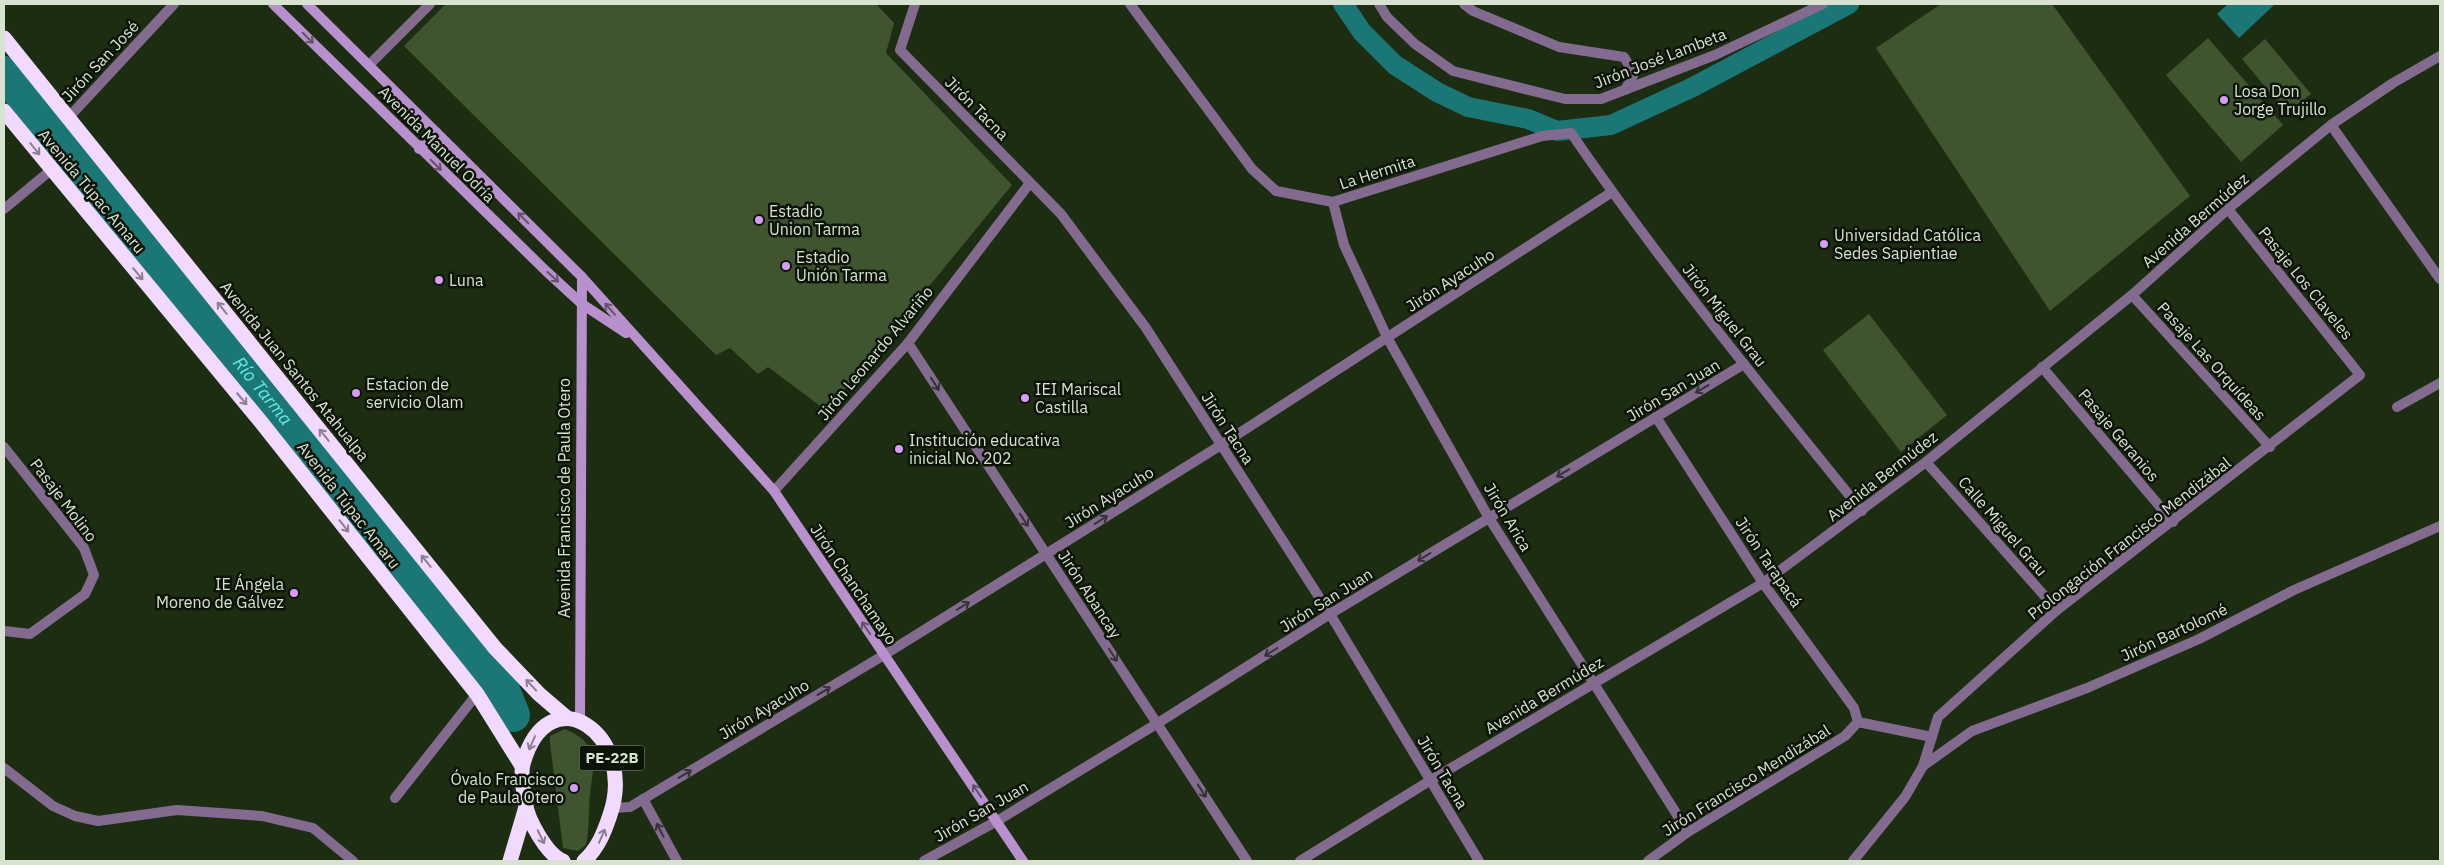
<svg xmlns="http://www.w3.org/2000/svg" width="2444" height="865" font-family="'IBM Plex Sans',sans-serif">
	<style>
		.green { fill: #3f552f }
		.water { fill: #1b7776 }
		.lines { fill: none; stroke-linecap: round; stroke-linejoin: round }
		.canal { stroke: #1b7776; stroke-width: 20 }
		.river { stroke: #1b7776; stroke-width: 34 }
		.street { stroke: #836b90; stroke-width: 10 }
		.secondary { stroke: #b790cd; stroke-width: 10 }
		.highway { stroke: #f1d9ff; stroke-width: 15 }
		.oneway { stroke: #62526a }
		.oneway2 { stroke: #8a808f }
		.oneway3 { stroke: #363237 }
		.poi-dot { fill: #d79bf8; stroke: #0c1307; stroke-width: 2 }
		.labels { text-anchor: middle; stroke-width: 5; stroke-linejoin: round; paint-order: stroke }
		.shield { fill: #0c1307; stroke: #9aa494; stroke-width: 1 }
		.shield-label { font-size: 15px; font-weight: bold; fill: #d7e2d1 }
		.street-label { font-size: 16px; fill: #d7e2d1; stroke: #0c1307 }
		.poi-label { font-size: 16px; fill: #d7e2d1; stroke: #0c1307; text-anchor: start }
		.water-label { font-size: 18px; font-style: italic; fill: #6ae8e5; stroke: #0c1307 }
	</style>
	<rect width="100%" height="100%" fill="#1d2d12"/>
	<g class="green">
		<path d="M446,4h430l18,19 -8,30 126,132 -185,226 -59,-44 -10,7 -28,-26 -14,7 -312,-309z"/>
		<path d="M1941,4h111l138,192 -140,115 -174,-263z"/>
		<path d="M2208,38l75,87 -42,37 -75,-87z"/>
		<path d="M2265,39l46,55 -24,19 -45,-54z"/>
		<path d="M1869,314l78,101 -46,37 -78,-102z"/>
		<path d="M565,729c35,15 29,33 25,65 -2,17 0,34 -4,51l-8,6 -15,-3 -13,-105v-7z"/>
	</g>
	<path class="water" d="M2228,4h47l-36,34 -22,-24z"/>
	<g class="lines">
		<path class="canal" d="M1343,4l19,28 33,33 42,27 31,15 60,12 29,12 54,-6 82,-38 156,-83"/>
		<path class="river" id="s1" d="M4,73l458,563 41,54 10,25"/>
		<g class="street">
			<path d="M915,4l-15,46 161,164 85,114 184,286 149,247"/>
			<path d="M1130,4l122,165 24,22 57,11 209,-66 29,-3c90,131 191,254 291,378"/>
			<path d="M1379,4l8,13 28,27 38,27 112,28h36l114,-44 108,-51"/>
			<path d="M1464,4l9,7 86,36 65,10 10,17 -9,16"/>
			<path d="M369,65l61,-61"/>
			<path d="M69,117l105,-113"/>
			<path d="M2331,125l109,154"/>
			<path d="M1333,202l11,43 44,94 101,179 199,314"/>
			<path d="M4,209l47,-39"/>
			<path d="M2132,295l138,152"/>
			<path d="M908,343l339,518"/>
			<path d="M2042,367l131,155"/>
			<path d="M2397,407l43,-24"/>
			<path d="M1656,417l107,166 91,125 4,14"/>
			<path d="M4,447l80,101 10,27 -9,19 -55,40 -26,-3"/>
			<path d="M1926,462l131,148"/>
			<path d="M774,491l134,-148 122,-160"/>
			<path d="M1858,722l74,15"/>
			<path d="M1923,766l49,-35 115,-43 112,-49 95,-49 146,-64"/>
			<path d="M4,768l49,38 22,10 23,5 79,-11 85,6 51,12 40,33"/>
			<path d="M395,798l82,-104"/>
			<path d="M643,799l34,62"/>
			<path d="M612,808l18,-1 254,-152 337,-210 391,-253"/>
			<path d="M924,861l73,-40 161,-98 172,-109 414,-250"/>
			<path d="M1300,861l131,-81 332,-197 163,-121 206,-167 96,-86 103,-84 62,-42 47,-27"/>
			<path d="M1648,861l40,-29 157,-96 13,-14"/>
			<path d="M1853,861l52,-64 18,-31 15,-49 119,-107 303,-235 -132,-166"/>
		</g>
		<g class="secondary">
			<path d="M273,4l273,267 36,33 44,29"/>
			<path d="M307,4l275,273 192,214 249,370"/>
			<path d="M419,149l17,-17"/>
			<path d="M580,720l2,-443"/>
		</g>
		<g class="highway">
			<path d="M4,38l491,610 44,46 28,24"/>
			<path d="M4,111l257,311 216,272 45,72"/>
			<path d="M510,861l16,-54"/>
			<path d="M563,861c-16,-6 -36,-42 -38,-59 -1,-11 -5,-27 -2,-38 25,-91 115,-30 87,51 -6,18 -12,33 -26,46"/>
		</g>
	</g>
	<defs><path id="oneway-shaft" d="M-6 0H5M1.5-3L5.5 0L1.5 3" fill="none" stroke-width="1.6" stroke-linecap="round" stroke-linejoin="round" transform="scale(1.25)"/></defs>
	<g class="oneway">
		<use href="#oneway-shaft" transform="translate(308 38) rotate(45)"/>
		<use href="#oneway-shaft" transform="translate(436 165) rotate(45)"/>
		<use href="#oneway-shaft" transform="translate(523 218) rotate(-135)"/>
		<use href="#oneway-shaft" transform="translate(553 277) rotate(42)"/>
		<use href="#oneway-shaft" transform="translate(610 309) rotate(-131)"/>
		<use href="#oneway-shaft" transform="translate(866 628) rotate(-124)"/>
		<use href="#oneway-shaft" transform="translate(977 791) rotate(-124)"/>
	</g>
	<g class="oneway2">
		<use href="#oneway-shaft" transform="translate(35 149) rotate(51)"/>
		<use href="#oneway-shaft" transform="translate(138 274) rotate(50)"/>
		<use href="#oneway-shaft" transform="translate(222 308) rotate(-129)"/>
		<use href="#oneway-shaft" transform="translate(242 399) rotate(50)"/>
		<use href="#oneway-shaft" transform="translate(324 435) rotate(-129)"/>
		<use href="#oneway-shaft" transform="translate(344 526) rotate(52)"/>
		<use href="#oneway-shaft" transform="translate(426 561) rotate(-129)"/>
		<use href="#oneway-shaft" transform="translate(531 685) rotate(-133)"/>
		<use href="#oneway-shaft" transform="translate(532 743) rotate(114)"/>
		<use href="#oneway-shaft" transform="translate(602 836) rotate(-66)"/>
		<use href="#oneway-shaft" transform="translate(541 837) rotate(64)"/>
	</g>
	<g class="oneway3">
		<use href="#oneway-shaft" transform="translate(935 384) rotate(57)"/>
		<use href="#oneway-shaft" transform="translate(1702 389) rotate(149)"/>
		<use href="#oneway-shaft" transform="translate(1563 473) rotate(149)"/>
		<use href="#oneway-shaft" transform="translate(1024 520) rotate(57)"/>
		<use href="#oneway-shaft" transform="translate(1101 520) rotate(-32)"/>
		<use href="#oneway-shaft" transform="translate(1424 557) rotate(149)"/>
		<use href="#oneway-shaft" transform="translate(963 606) rotate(-32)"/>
		<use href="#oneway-shaft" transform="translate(1271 652) rotate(148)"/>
		<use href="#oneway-shaft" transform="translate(1113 655) rotate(57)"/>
		<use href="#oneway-shaft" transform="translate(824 691) rotate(-31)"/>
		<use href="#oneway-shaft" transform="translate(685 774) rotate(-31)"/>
		<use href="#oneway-shaft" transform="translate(1202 791) rotate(57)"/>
		<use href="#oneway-shaft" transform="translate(660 830) rotate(-118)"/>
	</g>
	<g class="poi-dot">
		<circle cx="2224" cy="100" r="5"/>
		<circle cx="759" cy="220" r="5"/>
		<circle cx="1824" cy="244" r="5"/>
		<circle cx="786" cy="266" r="5"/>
		<circle cx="439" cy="280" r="5"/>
		<circle cx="356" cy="393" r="5"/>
		<circle cx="1025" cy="398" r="5"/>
		<circle cx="899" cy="449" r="5"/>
		<circle cx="294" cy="593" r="5"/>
		<circle cx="574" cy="788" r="5"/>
	</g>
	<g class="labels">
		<rect class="shield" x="579.5" y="745.5" width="65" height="25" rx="4"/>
		<g class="shield-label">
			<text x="612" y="763">PE-22B</text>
		</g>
		<g class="street-label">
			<text transform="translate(1660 58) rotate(-21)" y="6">Jirón José Lambeta</text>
			<text transform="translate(100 61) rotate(-47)" y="6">Jirón San José</text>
			<text transform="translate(977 108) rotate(45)" y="6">Jirón Tacna</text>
			<text transform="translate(437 144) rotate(45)" y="6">Avenida Manuel Odría</text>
			<text transform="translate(1377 172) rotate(-18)" y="6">La Hermita</text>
			<text transform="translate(92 191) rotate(50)" y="6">Avenida Túpac Amaru</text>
			<text transform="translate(2195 220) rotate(-41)" y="6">Avenida Bermúdez</text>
			<text transform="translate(1450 280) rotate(-33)" y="6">Jirón Ayacuho</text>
			<text transform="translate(2306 283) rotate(51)" y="6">Pasaje Los Claveles</text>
			<text transform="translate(1725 315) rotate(52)" y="6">Jirón Miguel Grau</text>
			<text transform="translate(875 353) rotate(-50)" y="6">Jirón Leonardo Alvariño</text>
			<text transform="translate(2212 361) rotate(48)" y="6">Pasaje Las Orquídeas</text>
			<text transform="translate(295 371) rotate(51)" y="6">Avenida Juan Santos Atahualpa</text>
			<text transform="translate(1673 390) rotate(-31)" y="6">Jirón San Juan</text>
			<text transform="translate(1228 428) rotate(57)" y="6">Jirón Tacna</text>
			<text transform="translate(2119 435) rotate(50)" y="6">Pasaje Geranios</text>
			<text transform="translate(1882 476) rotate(-38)" y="6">Avenida Bermúdez</text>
			<text transform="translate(1109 497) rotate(-32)" y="6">Jirón Ayacuho</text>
			<text transform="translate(564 498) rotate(-90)" y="6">Avenida Francisco de Paula Otero</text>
			<text transform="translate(64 500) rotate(53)" y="6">Pasaje Molino</text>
			<text transform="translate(349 505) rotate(52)" y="6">Avenida Túpac Amaru</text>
			<text transform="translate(1508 517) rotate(59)" y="6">Jirón Arica</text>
			<text transform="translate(2003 526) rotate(49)" y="6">Calle Miguel Grau</text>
			<text transform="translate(2129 538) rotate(-38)" y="6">Prolongación Francisco Mendizábal</text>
			<text transform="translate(1769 562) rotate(56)" y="6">Jirón Tarapacá</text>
			<text transform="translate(854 584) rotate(56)" y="6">Jirón Chanchamayo</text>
			<text transform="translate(1090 594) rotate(57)" y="6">Jirón Abancay</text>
			<text transform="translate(1326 600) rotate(-32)" y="6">Jirón San Juan</text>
			<text transform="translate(2174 632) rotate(-25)" y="6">Jirón Bartolomé</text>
			<text transform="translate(1544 695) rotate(-31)" y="6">Avenida Bermúdez</text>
			<text transform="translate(764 709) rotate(-31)" y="6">Jirón Ayacuho</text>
			<text transform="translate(1443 772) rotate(59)" y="6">Jirón Tacna</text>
			<text transform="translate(1746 780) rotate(-32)" y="6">Jirón Francisco Mendizábal</text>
			<text transform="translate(981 811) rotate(-30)" y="6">Jirón San Juan</text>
		</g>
		<g class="poi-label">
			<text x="2234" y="97">Losa Don<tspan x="2234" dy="18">Jorge Trujillo</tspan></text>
			<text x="769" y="217">Estadio<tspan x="769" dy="18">Union Tarma</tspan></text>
			<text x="1834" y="241">Universidad Católica<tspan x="1834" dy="18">Sedes Sapientiae</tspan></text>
			<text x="796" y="263">Estadio<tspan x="796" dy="18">Unión Tarma</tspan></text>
			<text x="449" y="286">Luna</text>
			<text x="366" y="390">Estacion de<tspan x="366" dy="18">servicio Olam</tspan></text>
			<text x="1035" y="395">IEI Mariscal<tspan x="1035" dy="18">Castilla</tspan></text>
			<text x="909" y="446">Institución educativa<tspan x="909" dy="18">inicial No. 202</tspan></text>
			<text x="284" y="590" text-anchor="end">IE Ángela<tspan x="284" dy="18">Moreno de Gálvez</tspan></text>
			<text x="564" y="785" text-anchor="end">Óvalo Francisco<tspan x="564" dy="18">de Paula Otero</tspan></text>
		</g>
		<g class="water-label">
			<text dy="6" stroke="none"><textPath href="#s1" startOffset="410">Río Tarma</textPath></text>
		</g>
	</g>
	<rect width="2444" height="865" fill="none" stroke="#d7e2d1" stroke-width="10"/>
</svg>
